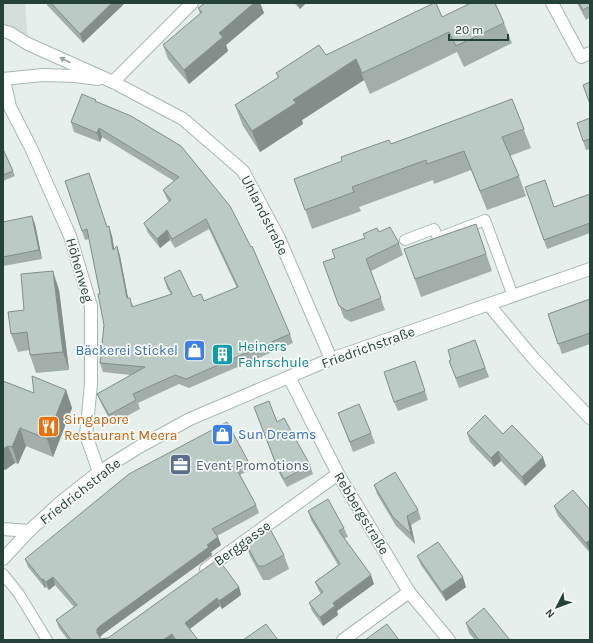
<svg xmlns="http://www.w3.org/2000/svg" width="593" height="643" font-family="Karla,sans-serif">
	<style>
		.built { fill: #d4dfda }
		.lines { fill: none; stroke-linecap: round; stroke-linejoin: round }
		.lane-casing { stroke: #a8b8b2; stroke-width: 12 }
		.street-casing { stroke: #a8b8b2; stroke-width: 14 }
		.lane { stroke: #fff; stroke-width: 10 }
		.street { stroke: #fff; stroke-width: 12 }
		.wall { fill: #a1aea9 }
		.shaded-wall { fill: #838d89 }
		.building { fill: #bbcac4; stroke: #838d89 }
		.oneway { fill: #92a09c }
		.labels { text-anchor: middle; stroke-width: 3.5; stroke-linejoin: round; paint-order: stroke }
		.street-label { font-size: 14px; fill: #24423a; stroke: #f7fbf9 }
		.culture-label { font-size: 14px; fill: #0d838f; stroke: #f7fbf9; text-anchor: start }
		.shop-label { font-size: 14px; fill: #366cbe; stroke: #f7fbf9; text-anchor: end }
		.food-label { font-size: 14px; fill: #c56008; stroke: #f7fbf9; text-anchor: start }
		.service-label { font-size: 14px; fill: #4e5e75; stroke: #f7fbf9; text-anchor: start }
	</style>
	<rect width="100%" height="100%" fill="#e6efeb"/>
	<path class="built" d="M3,3h22l3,41 -25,-13z"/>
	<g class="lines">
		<defs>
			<g id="lane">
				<path d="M405,240l29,-11 4,9 47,-18 28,76"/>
				<path d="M3,574l16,20 28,46"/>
			</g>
			<g id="street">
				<path d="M552,3l29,54 9,-4"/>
				<path d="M3,31l7,2 18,11 85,38 70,37 60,52 36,67 52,121"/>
				<path d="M3,79l40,-4 32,1 23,3"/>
				<path d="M4,80l6,27 22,43 38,86 21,70v78l-5,51 13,37"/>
				<path d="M113,82l79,-79"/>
				<path d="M489,305l45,54 56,59"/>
				<path d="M289,377l49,97 71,118 40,48"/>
				<path d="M3,529l26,2"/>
				<path d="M3,559l26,-28 33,-30 37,-29 40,-25 51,-28 141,-60 259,-90"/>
				<path d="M206,569l132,-95"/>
				<path d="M343,640l66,-48"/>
			</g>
		</defs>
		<use href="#lane" class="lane-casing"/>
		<use href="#street" class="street-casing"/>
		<use href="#lane" class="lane"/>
		<use href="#street" class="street"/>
	</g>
	<g class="wall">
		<path d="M47,3h78l-42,40 -36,-38z"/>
		<path d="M205,3h55l4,10 -38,32 2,6 -39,33 -21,-25 -5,-14 37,-31 -2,-6z"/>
		<path d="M294,3h12l-6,6z"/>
		<path d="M577,3h13v14l-4,3z"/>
		<path d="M442,17l62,6 8,20 -48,24 -7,-15 -87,42 -6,-14 -62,40 1,4 -43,28 -17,-26 -8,-21 43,-27 -2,-5 50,-18z"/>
		<path d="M512,99l19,49 -21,8 9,20 7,20 -39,14 -16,-40 -37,14 -1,-4 -74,27 2,4 -49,18 -18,-50 97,-35z"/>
		<path d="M96,100v2l85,44 109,188 3,9 -104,45 -10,-4 -41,19 2,6 -28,15 -11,-21 -4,-9 34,-19 -28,-3 -3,-9 4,-38 -4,-31 -11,-55 -4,1 -20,-59 43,46 4,9 2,13 3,-3 3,10 8,42 6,9 37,-13 -4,-6 -3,-10 29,19 11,4 33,-13 -28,-59 -34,19 -5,-8 -10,8 -12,-15 -4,-10 25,-21 -2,-3 -4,-9 11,-9 -72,-44 -2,5 -26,-10 -3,-10z"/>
		<path d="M590,118v31l-4,1 -9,-27z"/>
		<path d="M3,149l12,27 -12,5z"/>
		<path d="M525,187l30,20 35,-13v39l-43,16z"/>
		<path d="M3,222l32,2 7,35 -39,7z"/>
		<path d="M476,224l16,47 -71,26 -17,-48z"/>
		<path d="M379,232l20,11 4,12 -32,16 14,39 -34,12 -7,-4 -21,-56 12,-4 30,-20z"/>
		<path d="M59,290l10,80 -33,3 -6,-18 -1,-5 -11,2 -7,-18z"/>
		<path d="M590,299v45l-28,10 -14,-40z"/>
		<path d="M475,340l14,37 -30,11 -10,-27 2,-1z"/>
		<path d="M415,361l13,39 -30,11 -4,-9z"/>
		<path d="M3,381l31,12 32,-3 6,18 -19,49 -27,-11 -8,18 -3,-1 -10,7 -2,-1z"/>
		<path d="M254,407l56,58 3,9 -26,13 -8,-14z"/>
		<path d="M338,413l33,20 4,10 -22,9z"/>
		<path d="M467,433l36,1 43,32 -21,20 -24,-25 -7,6 -24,-25z"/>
		<path d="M248,461l3,8 -11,6 16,30 3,8 -42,23 4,9 -10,7 1,3 -109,79 -3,3 1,2 7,-1 131,-51 2,8 -19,14 -2,-3 -30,23 8,11h-130l-9,-12 -3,-8 18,-13 -19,-22 -6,5 -3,-3 -1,1 -17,-21 -3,-8z"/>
		<path d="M374,485l44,25 3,9 -10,6 4,19 -19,-18 -19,-32z"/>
		<path d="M554,506l36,4v43l-32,-37z"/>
		<path d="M308,511l36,17 4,9 -4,1 30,46 -37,27 1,4 -15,11 -11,-15 -3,-8 12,-9 -2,-3 -4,-9 23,-17 -27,-45z"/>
		<path d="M245,542l39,13 5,14 -20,11h-6l-13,-24z"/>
		<path d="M417,556l49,31 -20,14 -25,-36z"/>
		<path d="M466,623l44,17h-35l-6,-7z"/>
	</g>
	<g class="shaded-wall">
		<path d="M112,3h13l-42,40 -3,-9z"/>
		<path d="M254,3h6l4,10 -38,32 2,6 -39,33 -5,-14 35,-37z"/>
		<path d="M297,3h9l-6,6z"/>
		<path d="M356,59l8,21 -62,40 1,4 -43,28 -8,-21 41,-31z"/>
		<path d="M99,128l3,9 -2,5 -3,-9z"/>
		<path d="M32,216l3,8 7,35 -3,-9z"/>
		<path d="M109,226l3,10 4,23 -3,-9z"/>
		<path d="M167,230l3,10 -10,8 -3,-9z"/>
		<path d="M117,246l3,10 10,52 -3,-10z"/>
		<path d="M53,271l6,19 10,80 -6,-18z"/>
		<path d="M66,390l6,18 -19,49 -6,-18z"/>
		<path d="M20,428l6,18 -8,18 -6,-17z"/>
		<path d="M8,446l7,17 -10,7 -2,-4v-17z"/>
		<path d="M498,451l3,10 -7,6 -3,-9z"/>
		<path d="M543,457l3,9 -21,20 -3,-9z"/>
		<path d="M407,516l4,9 4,19 -4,-10z"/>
		<path d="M218,537l3,8 -10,7 1,3 -109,79 -3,3 -3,-4v-4l3,-3z"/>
		<path d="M590,540v13l-4,-10z"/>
		<path d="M371,575l3,9 -37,27 1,4 -15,11 -3,-9 13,-14z"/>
		<path d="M53,577l2,8 -6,5 -3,-8z"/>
		<path d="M463,577l3,10 -20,14 -4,-9z"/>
		<path d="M43,579l3,8 -1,1 -3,-8z"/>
		<path d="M239,587l2,8 -19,14 -3,-8z"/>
		<path d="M217,598l3,8 -32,24 -3,-7z"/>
		<path d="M172,634l2,6h-11z"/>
	</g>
	<g class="building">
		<path d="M51,3h61l-32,31z"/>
		<path d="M205,3h49l-35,30 4,4 -39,33 -21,-25 39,-33 -4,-4z"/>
		<path d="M434,3h2l6,14 29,-14h24l9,20 -48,23 -7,-14 -87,41 -6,-14 -63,41 3,3 -44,28 -17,-26 44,-28 -3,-4 43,-28 7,10z"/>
		<path d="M579,3h11v7l-2,-3 -5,3z"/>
		<path d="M590,82v22l-7,-19z"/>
		<path d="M82,94l14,6 -1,1 36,15 50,30 49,60 21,41 1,-1 38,88 -104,45 -11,-4 -42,19 3,6 -27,15 -12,-21 48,-27 -45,-4 4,-38 -6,-31h2l-13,-65 -5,2 -17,-50 24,-8 18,54 2,-1 4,24 4,-4 10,52h3l2,9 40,-13 -8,-16 16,-8 13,27 8,-3 3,7 34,-14 -32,-68 -34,20 -5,-9 -10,9 -13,-15v-1l27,-23 -8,-10 16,-13 -80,-49 -2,5 -26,-11z"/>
		<path d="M512,99l12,30 -22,8 17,39 -39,15 -16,-40 -37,13 -1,-4 -74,27 2,5 -49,18 -11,-31 48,-18 -1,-4 48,-17 2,4z"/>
		<path d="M590,118v21l-7,2 -6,-18z"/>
		<path d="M3,149l10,22 -10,4z"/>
		<path d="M545,180l9,27 36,-13v29l-46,17 -19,-53z"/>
		<path d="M32,216l7,34 -36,7v-35z"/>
		<path d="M476,224l10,30 -71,25 -11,-30z"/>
		<path d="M390,227l9,16 -33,16 15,39 -34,13 -8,-5 -16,-44 12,-4 -3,-8 33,-12 -2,-4 14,-6 2,4z"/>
		<path d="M53,271l10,81 -33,3 -3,-23 -16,2 -3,-22 16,-2 -3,-36z"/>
		<path d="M590,299v34l-32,11 -10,-30z"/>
		<path d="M475,340l10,28 -29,10 -7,-17 2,-1 -3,-10z"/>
		<path d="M415,361l10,30 -31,11 -10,-30z"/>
		<path d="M32,376l34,14 -19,49 -27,-11 -8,19 -4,-1 -5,3v-68l31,12z"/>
		<path d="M269,401l8,21 7,-4 26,47 -26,14 -8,-15 -22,-57z"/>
		<path d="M359,404l12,29 -21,9 -12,-29z"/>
		<path d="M485,415l18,19 9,-9 31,32 -21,20 -24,-26 -7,7 -24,-25z"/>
		<path d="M227,422l21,39 -12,7 20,37 -44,24 6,8 -11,8 2,2 -109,79 -3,3v4l4,6 7,-1 110,-79 21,28 -20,14 -2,-3 -32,25 13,17h-22l-4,-6 -9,6h-92l-15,-20 21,-15 -24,-28 -7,5 -3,-3 -1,1 -17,-21 104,-85z"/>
		<path d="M395,472l23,38 -11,6 4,18 -18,-17 -19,-32z"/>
		<path d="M573,490l17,20v30l-4,3 -32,-37z"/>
		<path d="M328,499l16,29 -5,3 32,44 -38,28 2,3 -15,11 -11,-14 14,-11 -8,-10 25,-18 -32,-53z"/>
		<path d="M270,529l14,26 -20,11h-6l-13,-24z"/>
		<path d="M438,542l25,35 -21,15 -25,-36z"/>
		<path d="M484,608l26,32h-31l-13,-17z"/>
		<path d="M266,624l12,16h-35z"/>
		<path d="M387,624l12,16h-34z"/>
	</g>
	<defs><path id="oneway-solid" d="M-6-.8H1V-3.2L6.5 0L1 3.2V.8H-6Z"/></defs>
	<use class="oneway" href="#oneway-solid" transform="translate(65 60) rotate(-153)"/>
	<defs>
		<symbol id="shop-square" viewBox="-11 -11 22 22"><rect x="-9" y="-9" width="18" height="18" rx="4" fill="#3f7fe0" stroke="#f7fbf9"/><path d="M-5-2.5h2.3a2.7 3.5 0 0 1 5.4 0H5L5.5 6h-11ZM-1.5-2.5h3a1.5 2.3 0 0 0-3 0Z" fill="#fff"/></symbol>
		<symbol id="building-square" viewBox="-11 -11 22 22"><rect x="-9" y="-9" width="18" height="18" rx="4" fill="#0f9aa8" stroke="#f7fbf9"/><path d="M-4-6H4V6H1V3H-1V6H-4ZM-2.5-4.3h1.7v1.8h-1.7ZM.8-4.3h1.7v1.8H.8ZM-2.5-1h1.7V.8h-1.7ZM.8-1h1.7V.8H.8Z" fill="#fff"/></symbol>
		<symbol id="restaurant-square" viewBox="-11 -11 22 22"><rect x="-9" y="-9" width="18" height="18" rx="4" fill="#e8710a" stroke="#f7fbf9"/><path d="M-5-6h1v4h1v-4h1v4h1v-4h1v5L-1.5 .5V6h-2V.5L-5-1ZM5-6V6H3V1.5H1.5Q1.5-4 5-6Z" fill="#fff"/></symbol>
		<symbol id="office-square" viewBox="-11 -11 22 22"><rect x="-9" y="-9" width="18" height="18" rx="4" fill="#5c6f8a" stroke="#f7fbf9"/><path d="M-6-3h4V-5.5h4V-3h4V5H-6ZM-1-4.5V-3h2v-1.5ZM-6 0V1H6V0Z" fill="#fff"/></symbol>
	</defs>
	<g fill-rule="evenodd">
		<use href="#shop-square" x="182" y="338" width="25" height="25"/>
		<use href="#building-square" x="210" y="342" width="25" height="25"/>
		<use href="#restaurant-square" x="36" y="414" width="25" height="25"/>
		<use href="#shop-square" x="210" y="422" width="25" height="25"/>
		<use href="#office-square" x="168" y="452" width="25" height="25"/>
	</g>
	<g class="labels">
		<g class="street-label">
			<text transform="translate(265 215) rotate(63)" y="5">Uhlandstraße</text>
			<text transform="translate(80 270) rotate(74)" y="5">Höhenweg</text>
			<text transform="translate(368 347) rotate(-20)" y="5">Friedrichstraße</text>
			<text transform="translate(80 491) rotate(-38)" y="5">Friedrichstraße</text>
			<text transform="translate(362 513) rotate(59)" y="5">Rebbergstraße</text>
			<text transform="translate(242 543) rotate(-36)" y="5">Berggasse</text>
		</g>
		<g class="culture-label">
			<text x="238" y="351">Heiners<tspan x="238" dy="16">Fahrschule</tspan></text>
		</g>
		<g class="shop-label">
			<text x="178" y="355">Bäckerei Stickel</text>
			<text x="238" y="439" text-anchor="start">Sun Dreams</text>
		</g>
		<g class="food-label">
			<text x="64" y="424">Singapore<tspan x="64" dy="16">Restaurant Meera</tspan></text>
		</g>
		<g class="service-label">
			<text x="196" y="470">Event Promotions</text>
		</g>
	</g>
	<rect width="593" height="643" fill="none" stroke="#24423a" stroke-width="8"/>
	<g transform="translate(557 607) rotate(228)" stroke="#f7fbf9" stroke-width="3" paint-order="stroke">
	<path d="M0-3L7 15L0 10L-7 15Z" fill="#24423a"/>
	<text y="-6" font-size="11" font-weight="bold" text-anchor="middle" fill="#24423a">N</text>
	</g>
	<path d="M449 34v6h59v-6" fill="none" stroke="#24423a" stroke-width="2"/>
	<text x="455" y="34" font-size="12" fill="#24423a" stroke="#f7fbf9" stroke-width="3" paint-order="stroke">20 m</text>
</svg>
